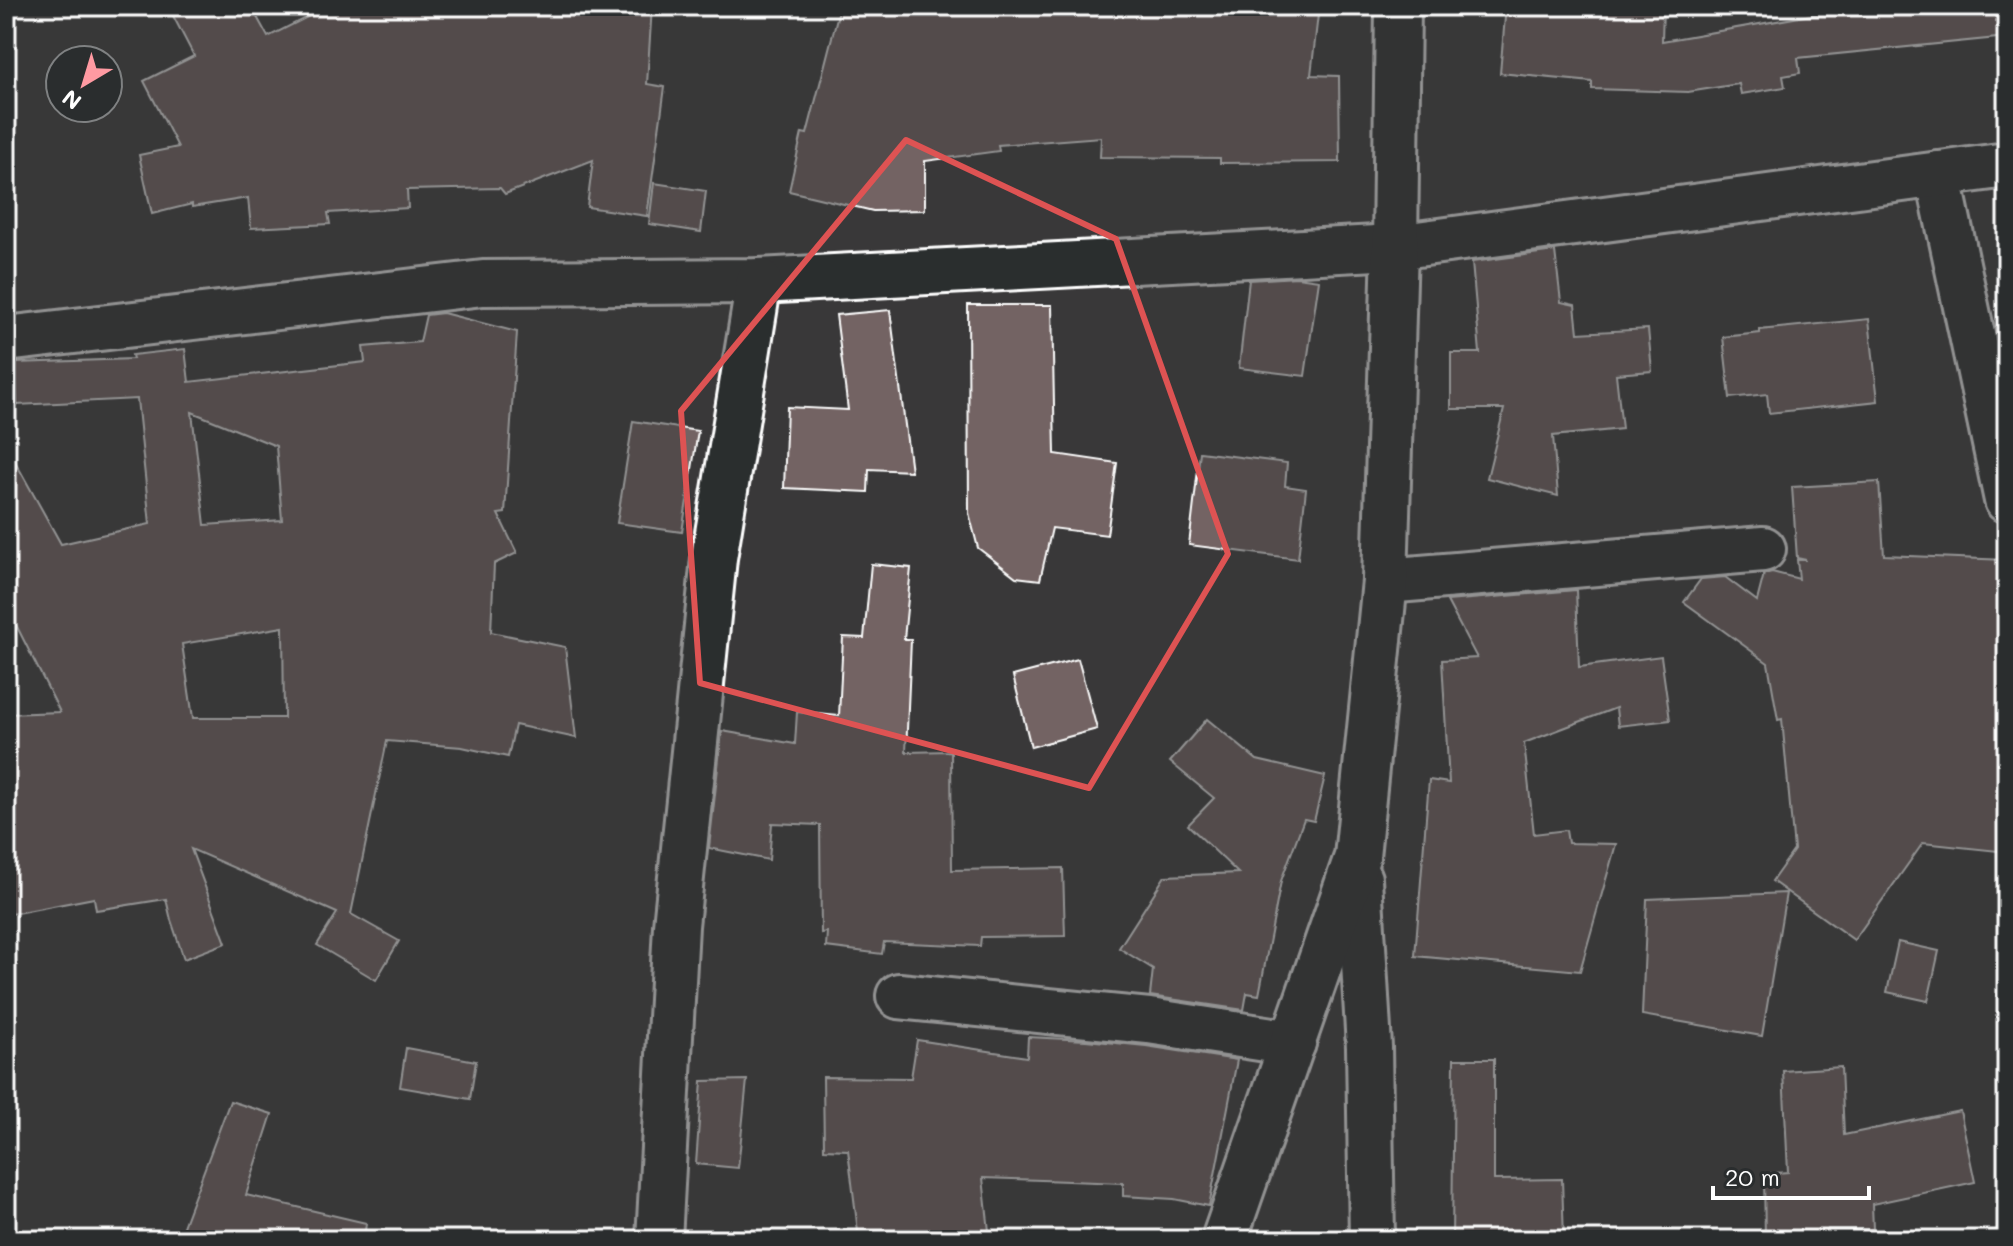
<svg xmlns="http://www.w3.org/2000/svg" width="2013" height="1246" font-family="Mali,sans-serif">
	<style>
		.building { fill: #736463; stroke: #fff; stroke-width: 2; fill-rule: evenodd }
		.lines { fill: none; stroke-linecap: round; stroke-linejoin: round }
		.minor-casing { stroke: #fff; stroke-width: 50 }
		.minor { stroke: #2a2d2e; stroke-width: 44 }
		.marked { fill: none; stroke: #de5353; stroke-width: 6; stroke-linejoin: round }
	</style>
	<rect width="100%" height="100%" fill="#393839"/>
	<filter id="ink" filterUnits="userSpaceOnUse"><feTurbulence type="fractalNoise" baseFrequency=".0125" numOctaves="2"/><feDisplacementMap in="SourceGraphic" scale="16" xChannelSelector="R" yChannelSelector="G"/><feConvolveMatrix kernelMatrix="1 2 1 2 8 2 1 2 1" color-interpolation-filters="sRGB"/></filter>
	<g filter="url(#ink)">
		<g class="building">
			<path d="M168,6h83l17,31 61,-31h323l-5,78 18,3 -18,129 -60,-9 6,-47 -88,34 -5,-6 -93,2 1,18 -80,5 2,11 -79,4 -3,-30 -56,9v-3l-40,10 -13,-59 39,-8 -34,-66 50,-25z"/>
			<path d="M840,6h479l-8,69 28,1 1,86 -120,1v-5l-120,-1 1,-20 -103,8 1,6 -74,10v49l-52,1 -84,-20 13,-58 5,1z"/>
			<path d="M1506,6l88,7v-7h69l-1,35 155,-27v-8h190v31l-209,21 2,15 -17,3 2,11 -44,7 -2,-10 -51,8 -96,-3v-7l-92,-9z"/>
			<path d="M654,183l52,8 -5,41 -52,-8z"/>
			<path d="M1555,251l6,51 14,3 3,28 70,-4 4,42 -36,3 6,55 -69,7 5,60 -71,-18 17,-69h-53v-56h29l-8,-91z"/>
			<path d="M1297,277l22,3 -14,96 -66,-8 10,-88z"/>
			<path d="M968,305h84l3,149 62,9 -10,72 -55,-7 -12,52 -24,-3 -38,-29 -9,-35z"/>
			<path d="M890,310l21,161 -42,-2 -1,23 -84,-4 3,-81 61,3 -12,-95z"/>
			<path d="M443,313l74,19 -12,181 -7,1 19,39 -23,11 -3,68 74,15 11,91 -61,-13 -7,32 -46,-10 -75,-6 -36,173 48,27 -23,39 -59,-35 20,-32 -146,-64 35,94 -42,16 -13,-39 -5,-21 -70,11 -2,-12 -83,16 -5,-27v-173l54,-2 -54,-107v-160l55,99 89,-20 -13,-125 -120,6 -2,-42 118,-4 -1,-4 53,-6 4,33 176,-20 -2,-15 57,-5 6,-27zM192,412l84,34 6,74 -77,5zM283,627l1,91h-91l-11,-74z"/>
			<path d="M1869,319l9,82 -109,12 -2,-19 -37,4 -7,-61 37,-4v-3z"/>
			<path d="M633,421l65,10 -16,101 -65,-9z"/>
			<path d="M1200,452l87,11 -2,23 21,3 -8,70 -109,-14z"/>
			<path d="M1879,482l5,73 123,5v292l-84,-9 -69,97 -82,-59 22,-31 -12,-131 -4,1 -10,-57 -84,-61 17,-23 24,-2 32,24 7,-27 8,-2 27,7 -2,-19h9l-9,-2 -5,-71z"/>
			<path d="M871,564l40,4 -7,71 7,1 -5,112 45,-1 1,119 111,-2 2,68 -84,1 -1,9 -96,-4 -2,12 -56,-7 1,-15 -6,1 -1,-108 -48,-2 -3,37 -60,-12 13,-117 73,13 2,-32 42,4 4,-79 21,1z"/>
			<path d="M1576,590l3,77 82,-11 9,64 -52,6 -2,-18 -92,35 10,91 32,-4 2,13 48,1 -36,127 -165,-15 14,-176 20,3 -7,-123 35,-2 -30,-57z"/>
			<path d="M1078,659l19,70 -66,18 -18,-71z"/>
			<path d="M1207,719l50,41 68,16 -11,45 -10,-2 -23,62 -22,114 -12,-2 -3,17 -94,-14 3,-27 -34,-21 46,-72 73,-3 -50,-48 26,-27 -44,-36z"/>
			<path d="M1786,893l-24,143 -120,-21 5,-116z"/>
			<path d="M1898,942l41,9 -11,50 -41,-9z"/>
			<path d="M1028,1037l58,3 60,6 91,14 -28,146 -35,-7 -51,-3v-13l-140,-5 7,62h-131l-11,-90 -24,-1 -1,-72 88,1 6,-38 110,17z"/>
			<path d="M406,1048l70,13 -6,38 -70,-12z"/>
			<path d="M1454,1059h40v121l68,-1 2,61h-112z"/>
			<path d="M1841,1067l3,68 116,-24 15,71 -103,22 1,25h-45v11h-63l-1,-66 24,-2 -5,-101z"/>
			<path d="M747,1080l-9,88 -42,-4 6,-83z"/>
			<path d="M230,1101l42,13 -26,81 120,28 -2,17h-186z"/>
		</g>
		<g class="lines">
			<defs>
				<g id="minor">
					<path d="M1938,174l69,326"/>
					<path d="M6,339l477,-56 276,-2 636,-34 612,-82"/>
					<path d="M1385,581l378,-32"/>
					<path d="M1359,879l10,168 3,193"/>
					<path d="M899,996l250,25 144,22"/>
					<path d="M659,1240l17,-314 38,-368 45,-277"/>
					<path d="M1224,1240l133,-383 28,-276 10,-334 3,-241"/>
				</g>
			</defs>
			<use href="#minor" class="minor-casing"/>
			<use href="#minor" class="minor"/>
		</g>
	</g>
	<path d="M0 0H2013V1246H0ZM906,140l210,99 112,315 -139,234 -389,-105 -19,-272z" fill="#393839" fill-opacity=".55" fill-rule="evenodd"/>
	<path class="marked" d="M906,140l210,99 112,315 -139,234 -389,-105 -19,-272z"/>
	<rect width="2013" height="1246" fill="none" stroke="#2a2d2e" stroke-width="32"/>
	<rect x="16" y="16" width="1981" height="1214" fill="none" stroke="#fff" stroke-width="3" filter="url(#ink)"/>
	<g transform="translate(84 84) rotate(218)"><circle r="38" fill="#2a2d2e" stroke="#7f8182" stroke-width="2"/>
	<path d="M0-6L14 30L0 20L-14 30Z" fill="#ff9aa2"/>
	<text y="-12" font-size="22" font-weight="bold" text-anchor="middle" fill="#ffffff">N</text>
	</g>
	<path d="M1713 1186v12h156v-12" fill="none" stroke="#ffffff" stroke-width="4"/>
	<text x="1725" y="1186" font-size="24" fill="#ffffff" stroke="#2a2d2e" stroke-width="6" paint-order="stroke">20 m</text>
</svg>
